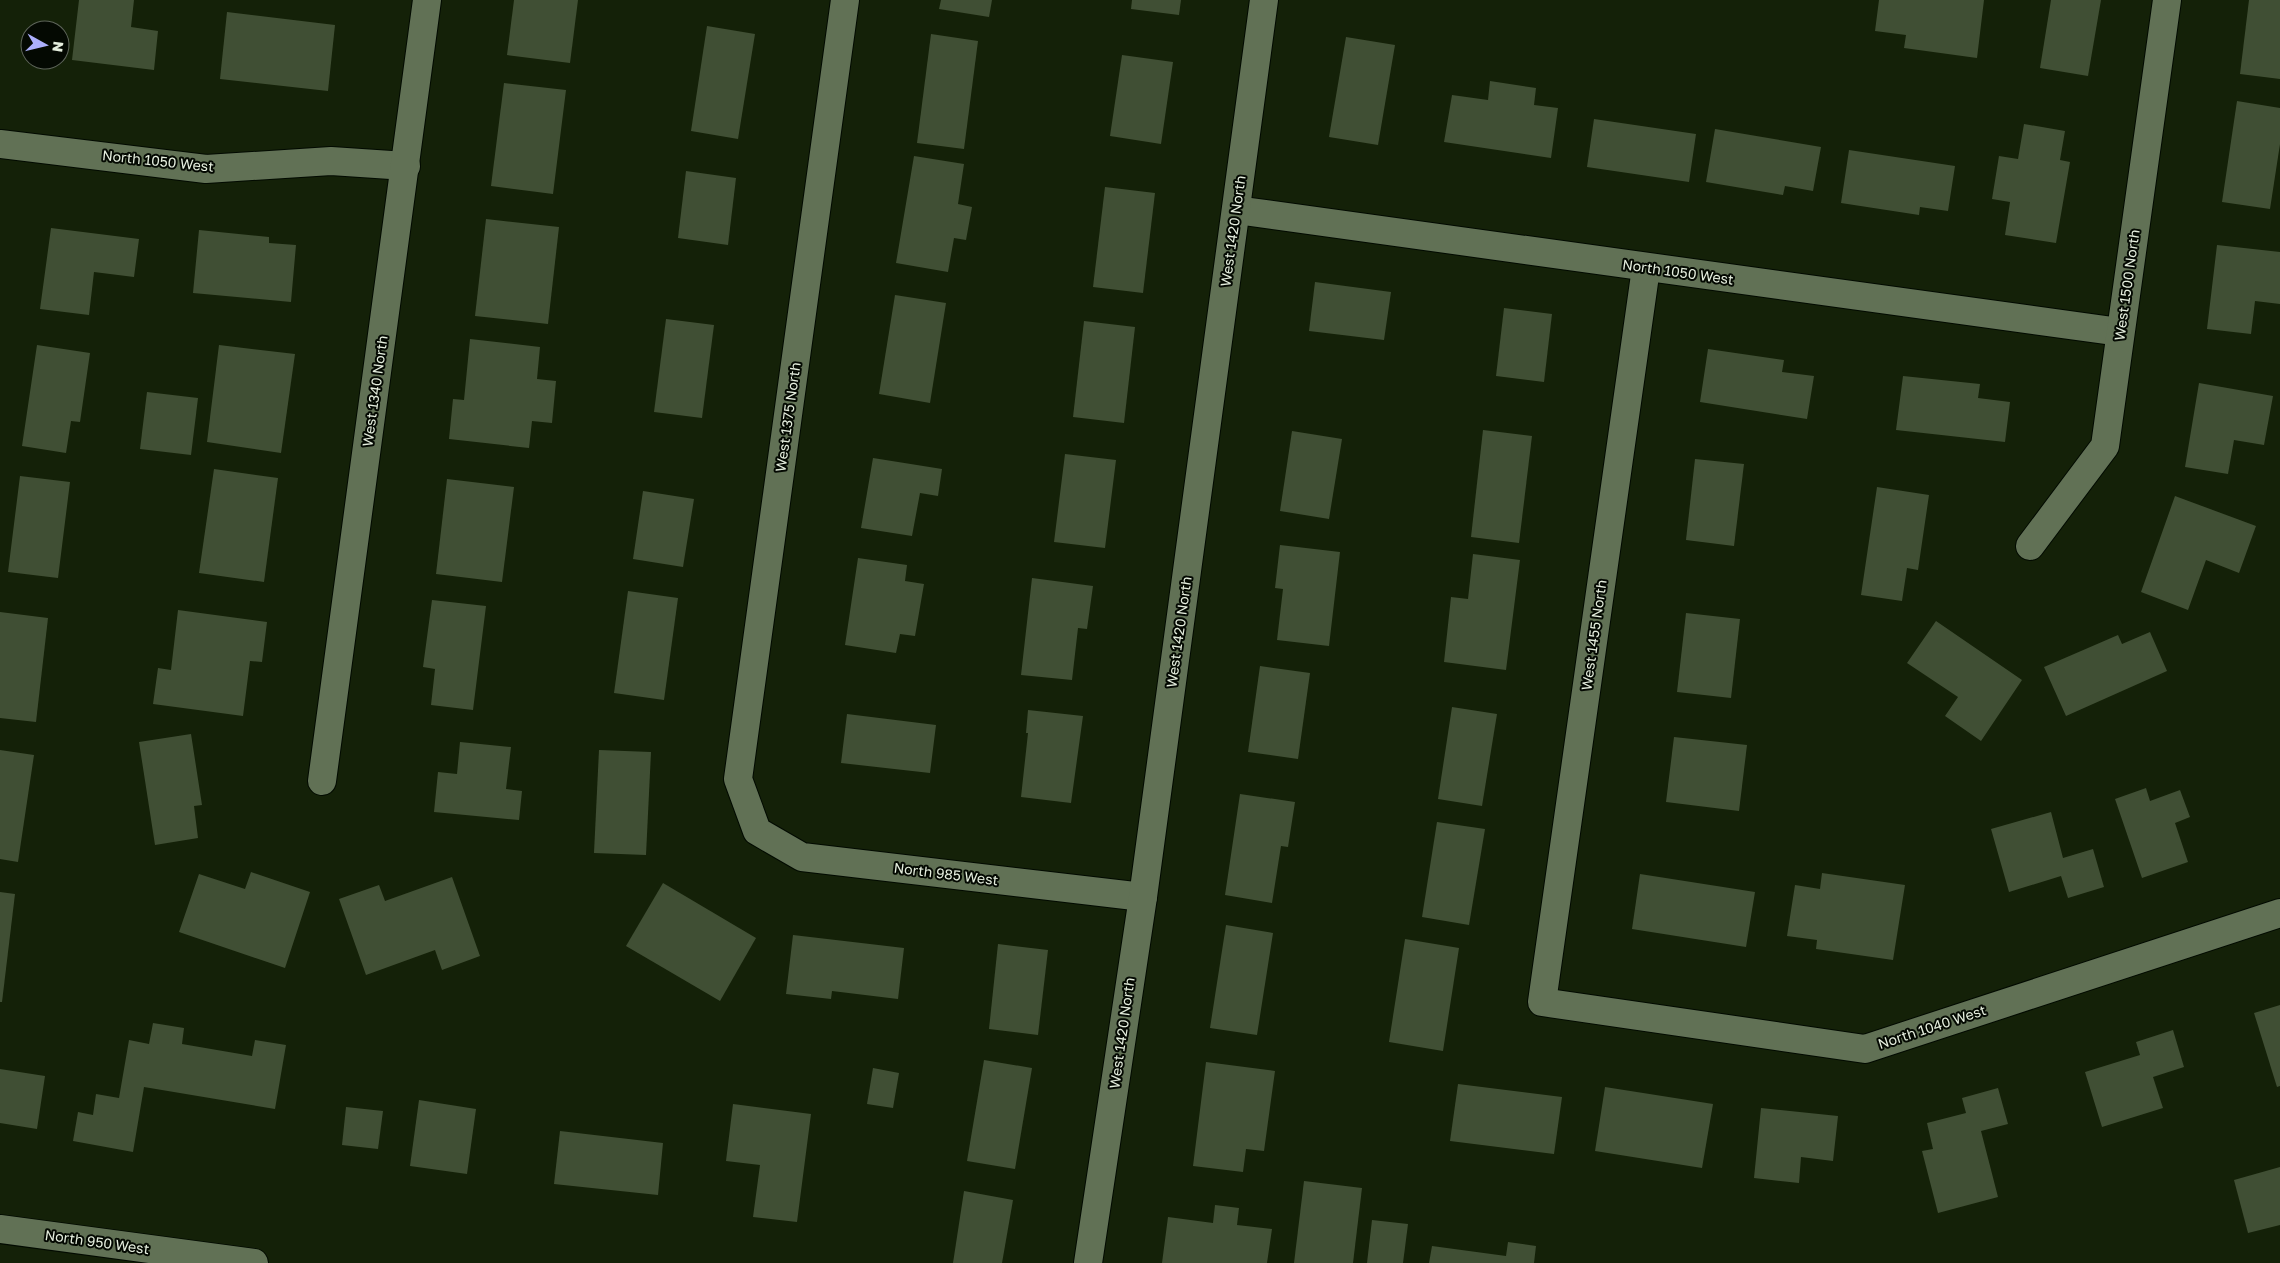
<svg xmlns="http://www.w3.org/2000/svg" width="2280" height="1263" font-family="'Golos Text',sans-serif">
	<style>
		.building { fill: #404f34 }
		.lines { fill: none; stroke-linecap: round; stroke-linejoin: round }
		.minor-casing { stroke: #020a00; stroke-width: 30 }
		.minor { stroke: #617155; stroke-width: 28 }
		.labels { text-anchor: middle; stroke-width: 4; stroke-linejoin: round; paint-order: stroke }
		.street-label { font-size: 14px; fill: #e5eede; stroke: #040902 }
	</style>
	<rect width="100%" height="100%" fill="#142108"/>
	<g class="building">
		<path d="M79,0h55l-3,27 27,4 -4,39 -82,-10z"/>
		<path d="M514,0h64l-8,63 -63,-8z"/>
		<path d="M941,0h51l-3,17 -50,-8z"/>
		<path d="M1132,0h49l-2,15 -48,-6z"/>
		<path d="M1879,0h105l-7,58 -73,-10 2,-13 -31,-4z"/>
		<path d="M2051,0h50l-13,76 -48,-8z"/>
		<path d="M2249,0h31v79l-40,-5z"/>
		<path d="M227,12l108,13 -7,66 -108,-12z"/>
		<path d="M707,26l48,8 -17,105 -47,-8z"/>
		<path d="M931,34l47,7 -14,108 -47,-6z"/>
		<path d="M1346,37l49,8 -17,100 -49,-8z"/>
		<path d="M1122,55l51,7 -12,82 -51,-8z"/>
		<path d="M1490,81l46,7 -2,17 24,3 -7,50 -107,-16 8,-47 36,5z"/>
		<path d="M504,83l62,7 -13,104 -62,-8z"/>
		<path d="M2237,101l43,7v36l-10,65 -48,-7z"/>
		<path d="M1594,119l102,15 -7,48 -102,-15z"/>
		<path d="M2024,124l41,7 -5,29 10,2 -14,81 -51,-8 5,-33 -18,-3 7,-43 19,3z"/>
		<path d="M1715,129l106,18 -8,44 -28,-5 -2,9 -77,-13z"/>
		<path d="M1849,150l106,16 -7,45 -28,-4 -1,8 -78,-12z"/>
		<path d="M914,156l50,8 -6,40 14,3 -6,33 -12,-2 -6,34 -52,-9z"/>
		<path d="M686,171l50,7 -8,67 -50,-7z"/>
		<path d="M1105,187l50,6 -12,100 -50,-6z"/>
		<path d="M486,219l73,8 -11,97 -73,-8z"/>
		<path d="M51,228l88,11 -5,38 -40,-5 -5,43 -49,-6z"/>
		<path d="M199,230l70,7v6l27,2 -5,57 -98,-9z"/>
		<path d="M2217,245l63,7v52l-25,-3 -4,33 -44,-5z"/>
		<path d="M1315,282l76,10 -7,48 -75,-9z"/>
		<path d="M895,295l51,8 -16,100 -51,-9z"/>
		<path d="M1504,308l48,6 -8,68 -48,-6z"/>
		<path d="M666,319l48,6 -12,93 -48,-6z"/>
		<path d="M1084,321l51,6 -11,96 -51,-6z"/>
		<path d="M470,339l70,8 -3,32 19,2 -4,42 -20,-2 -3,27 -80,-9 4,-40 11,1z"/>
		<path d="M37,345l53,8 -10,69 -9,-1 -5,32 -44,-7z"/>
		<path d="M219,345l76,9 -14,99 -74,-11z"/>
		<path d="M1708,349l76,11 -2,12 32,4 -7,43 -107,-17z"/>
		<path d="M1903,376l77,8 -2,14 32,4 -5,40 -109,-12z"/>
		<path d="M2199,383l74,13 -9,49 -30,-5 -6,34 -43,-7z"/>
		<path d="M147,392l51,6 -7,57 -51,-6z"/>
		<path d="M1483,430l49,6 -13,107 -48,-6z"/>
		<path d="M1292,431l50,8 -13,80 -49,-8z"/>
		<path d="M1065,454l51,6 -11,88 -51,-6z"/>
		<path d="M873,458l69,11 -4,27 -18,-3 -8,43 -51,-8z"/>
		<path d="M1695,459l49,5 -10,82 -48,-6z"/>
		<path d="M214,469l64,9 -14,104 -65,-9z"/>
		<path d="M20,476l50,6 -12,96 -50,-6z"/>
		<path d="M447,479l67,8 -12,95 -66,-8z"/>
		<path d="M1877,487l52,8 -11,75 -11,-2 -5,33 -41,-6z"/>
		<path d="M643,491l51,8 -11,68 -50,-8z"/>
		<path d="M2175,496l81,30 -17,47 -33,-13 -18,50 -47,-18z"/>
		<path d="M1280,545l60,7 -11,94 -52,-6 6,-51 -8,-1z"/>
		<path d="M1473,554l47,6 -14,110 -62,-8 7,-65 17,2z"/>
		<path d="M858,558l49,7 -2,16 19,3 -9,52 -15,-2 -4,19 -51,-8z"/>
		<path d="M1032,578l61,8 -6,43 -9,-1 -6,52 -51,-5z"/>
		<path d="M628,591l50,7 -14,102 -50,-7z"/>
		<path d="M432,600l54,6 -13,104 -42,-5 4,-36 -12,-2z"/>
		<path d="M178,610l89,12 -5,40 -12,-1 -7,55 -90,-12 5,-36 13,2z"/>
		<path d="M0,612l48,6 -12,104 -36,-4z"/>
		<path d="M1686,613l54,6 -9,79 -54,-6z"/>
		<path d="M1936,621l86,59 -41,61 -36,-25 13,-19 -51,-34z"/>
		<path d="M2150,632l17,39 -101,45 -22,-49 74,-32 4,9z"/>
		<path d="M1260,666l50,7 -12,86 -50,-7z"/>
		<path d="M1452,707l45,7 -15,92 -44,-7z"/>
		<path d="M1028,710l55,6 -12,87 -50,-6 7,-64h-2z"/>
		<path d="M847,714l89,11 -6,48 -89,-10z"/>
		<path d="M191,734l11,71 -8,1 4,32 -43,7 -16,-103z"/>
		<path d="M1674,737l73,8 -8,66 -73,-9z"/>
		<path d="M460,742l51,5 -5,42 16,2 -3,29 -85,-8 4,-40 19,2z"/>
		<path d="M0,750l34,5 -16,107 -18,-3z"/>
		<path d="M599,750l52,2 -5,103 -52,-2z"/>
		<path d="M2146,788l4,13 30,-11 10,27 -15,6 13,39 -46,16 -27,-79z"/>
		<path d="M1240,794l55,8 -7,45 -7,-1 -9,57 -47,-8z"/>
		<path d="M2051,812l12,46 30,-9 11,38 -36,11 -7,-22 -52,16 -18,-63z"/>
		<path d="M1437,822l48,7 -16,96 -47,-8z"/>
		<path d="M251,872l59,20 -25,76 -106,-36 20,-58 46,15z"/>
		<path d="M1822,873l83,12 -12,75 -77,-11 1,-9 -30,-4 8,-51 25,4z"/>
		<path d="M1640,874l115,18 -9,55 -114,-18z"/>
		<path d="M452,877l28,79 -38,14 -7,-20 -69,25 -27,-76 40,-14 6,16z"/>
		<path d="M663,883l93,55 -36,63 -94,-55z"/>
		<path d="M0,892l15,2 -13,108h-2z"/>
		<path d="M1226,925l47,8 -16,102 -47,-7z"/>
		<path d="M793,935l111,13 -6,51 -66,-8 -1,8 -45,-5z"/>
		<path d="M1405,939l54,9 -16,103 -54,-9z"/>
		<path d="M998,944l50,6 -10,85 -49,-6z"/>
		<path d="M2280,1005v81l-3,1 -23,-74z"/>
		<path d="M153,1023l31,5 -2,16 70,12 3,-16 31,5 -11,64 -131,-22 -11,65 -60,-11 5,-29 15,3 3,-21 23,4 10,-58 20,4z"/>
		<path d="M2173,1030l11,37 -31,10 10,31 -61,19 -17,-55 55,-17 -4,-13z"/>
		<path d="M984,1060l48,8 -17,101 -48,-8z"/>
		<path d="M1206,1062l69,9 -11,80 -18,-2 -3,23 -50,-6z"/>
		<path d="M873,1068l26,5 -6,35 -26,-4z"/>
		<path d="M0,1069l45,7 -8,53 -37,-6z"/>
		<path d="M1458,1084l104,13 -8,57 -104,-13z"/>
		<path d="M1605,1087l108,17 -11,64 -107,-17z"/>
		<path d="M1998,1088l10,36 -27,7 17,66 -60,16 -16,-62 11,-2 -6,-26 39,-10 -4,-15z"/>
		<path d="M419,1100l57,9 -9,65 -57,-8z"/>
		<path d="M733,1104l78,10 -14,108 -44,-5 7,-52 -34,-4z"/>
		<path d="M346,1107l37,4 -5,38 -36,-4z"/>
		<path d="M1761,1108l77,8 -5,45 -32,-4 -2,26 -45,-5z"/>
		<path d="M560,1131l103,12 -5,52 -104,-11z"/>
		<path d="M2280,1167v58l-32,8 -14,-53z"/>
		<path d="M1304,1181l58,7 -9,75h-59z"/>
		<path d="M964,1191l49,9 -11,63h-49z"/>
		<path d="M1215,1205l24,3 -2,17 35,4 -5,34h-105l6,-46 45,6z"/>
		<path d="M1372,1220l36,4 -5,39h-36z"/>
		<path d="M1508,1242l28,4 -2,17h-105l3,-17 74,10z"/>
	</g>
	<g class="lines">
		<defs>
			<g id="minor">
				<path d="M845,0l-107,779 19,52 45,26 341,40"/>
				<path d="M0,144l206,25 125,-8 75,5"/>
				<path d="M1236,210l884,122"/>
				<path d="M1646,268l-104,734 323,47 415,-136"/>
				<path d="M2030,546l75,-100 62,-446"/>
				<path d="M322,781l105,-781"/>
				<path d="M0,1229l254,34"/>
				<path d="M1088,1263l55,-366 121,-897"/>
			</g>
		</defs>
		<use href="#minor" class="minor-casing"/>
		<use href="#minor" class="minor"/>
	</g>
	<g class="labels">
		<g class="street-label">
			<text transform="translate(158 161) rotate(6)" y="5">North 1050 West</text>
			<text transform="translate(1233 231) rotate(-82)" y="5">West 1420 North</text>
			<text transform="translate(1678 272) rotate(8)" y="5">North 1050 West</text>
			<text transform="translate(2127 285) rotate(-82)" y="5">West 1500 North</text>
			<text transform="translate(375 391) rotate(-82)" y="5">West 1340 North</text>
			<text transform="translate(788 417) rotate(-82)" y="5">West 1375 North</text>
			<text transform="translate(1179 632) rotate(-82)" y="5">West 1420 North</text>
			<text transform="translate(1594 635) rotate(-82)" y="5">West 1455 North</text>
			<text transform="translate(946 874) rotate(7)" y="5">North 985 West</text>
			<text transform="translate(1932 1027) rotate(-18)" y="5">North 1040 West</text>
			<text transform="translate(1122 1033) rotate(-82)" y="5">West 1420 North</text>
			<text transform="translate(97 1242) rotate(8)" y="5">North 950 West</text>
		</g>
	</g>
	<g transform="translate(45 45) rotate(98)"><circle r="24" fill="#040902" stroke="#5e655a"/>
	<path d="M0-4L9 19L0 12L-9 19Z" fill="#acaffb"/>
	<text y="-8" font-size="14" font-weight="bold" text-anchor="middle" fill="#e5eede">N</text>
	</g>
</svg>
